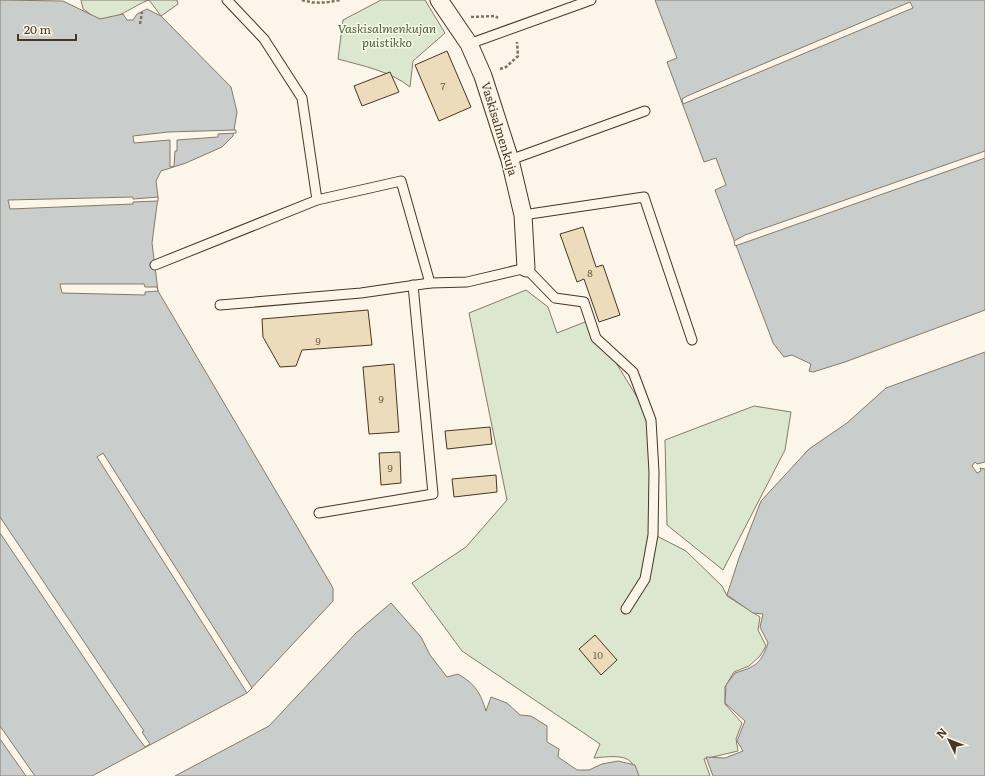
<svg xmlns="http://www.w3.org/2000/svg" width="985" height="776" font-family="Literata,serif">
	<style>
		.green { fill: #dce7d0; stroke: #887966 }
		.water { fill: #c9cecd; stroke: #887966 }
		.pier { fill: #fbf6e9; stroke: #887966 }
		.building { fill: #ecdcbc; stroke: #4a3520 }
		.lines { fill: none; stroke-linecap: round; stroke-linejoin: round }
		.service-casing { stroke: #4a3520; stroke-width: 11 }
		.minor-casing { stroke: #4a3520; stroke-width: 19 }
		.path { stroke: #7f6f5c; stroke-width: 2.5; stroke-dasharray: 3 2; stroke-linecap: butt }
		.service { stroke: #fbf6e9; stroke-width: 9 }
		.minor { stroke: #fbf6e9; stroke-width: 17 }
		.labels { text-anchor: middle; stroke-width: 3; stroke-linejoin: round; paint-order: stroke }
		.number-label { font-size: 10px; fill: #725f47 }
		.park-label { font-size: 12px; font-style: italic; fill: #436837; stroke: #fbf6e9 }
		.street-label { font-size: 12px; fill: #4a3520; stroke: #fbf6e9 }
	</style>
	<rect width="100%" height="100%" fill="#fbf6e9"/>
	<g class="green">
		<path d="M81,0h96l1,4 -17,12 -12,-16c-15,5 -34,22 -50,19 -5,-1 -11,-7 -16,-10z"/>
		<path d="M381,0h44l20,33 -32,28 -3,26c-20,-16 -47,-21 -72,-28l5,-39z"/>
		<path d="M526,290l22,17 9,26 33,-13 61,100 2,114 33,17 36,35 5,10 33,21 -2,13 8,16 -6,10 -11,10 -15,6 -9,15v17l17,19 -6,16 2,12 -34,8 6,17h-72c-3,-4 -3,-10 -7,-14 -7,-8 -26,-5 -37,-4l6,-14 -138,-93 -50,-68 54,-36 41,-47 -38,-187z"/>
		<path d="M754,406l37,6 -6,38 -62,120 -56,-45 -2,-85z"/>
	</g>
	<g class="water">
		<path d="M0,0l63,1 37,18 23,-5 4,6h6l4,-6 10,-5 14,7 70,71 6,25 -4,24 -11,11 -36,16 -25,8 -5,10 2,16 -6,46 6,48 175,297v13l-86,92 -155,83h-92z"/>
		<path d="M655,0h330v310l-140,52 -32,10 -4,-1 2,-7 -19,-9 -8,2 -11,-14 -4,-11 -54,-142 11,-5 -10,-27 -12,4 -37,-100 10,-4z"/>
		<path d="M985,352v110l-8,2 -2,-2 -3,4 5,7 4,-2 -1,-3 5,1v307h-272l-7,-19 19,1 18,-7 -6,-10 8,-20 -20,-18 1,-18 9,-12c20,-6 26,-9 33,-30l-8,-16 3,-13 -10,-1 -26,-18 12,-37 22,-57 48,-52 38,-26 39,-35z"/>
		<path d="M391,603l30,34 9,18 17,22 11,-3c18,11 22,18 28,37l5,-14 16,6 13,12 11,1 16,10v16l12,7 -1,8 19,13h12l13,-6 16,-3 17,4 4,11h-464l94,-50 88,-94z"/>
	</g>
	<g class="pier">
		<path d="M910,2l3,6 -230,96 -1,-5 5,-3z"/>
		<path d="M236,130v3l-18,1v3l-41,3v11h-2l-1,15 -4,1v-27l-36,3 -1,-7 35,-4z"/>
		<path d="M985,151v7l-250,88 -1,-5 11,-6z"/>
		<path d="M133,197v2l25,-2v4l-25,1v2l-123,5 -2,-9z"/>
		<path d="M60,284h84l1,3h12l1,4 -13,1v3l-83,-2z"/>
		<path d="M103,453l149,235 -5,5 -150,-236z"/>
		<path d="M0,517l144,214 -2,1 8,12 -5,3 -9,-12 -136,-202z"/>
		<path d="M0,726l35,50h-9l-26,-37z"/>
	</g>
	<g class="building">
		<path d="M447,51l24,56 -32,14 -24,-56z"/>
		<path d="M390,72l9,20 -37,14 -8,-20z"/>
		<path d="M583,227l13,40 7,-2 17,50 -21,7 -15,-43 -7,3 -17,-48z"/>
		<path d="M368,310l4,35 -70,5 -6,16 -16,1 -17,-30 -1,-18z"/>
		<path d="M394,364l5,68 -30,2 -6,-67z"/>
		<path d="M490,427l2,17 -45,5 -2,-18z"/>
		<path d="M400,452l1,31 -20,2 -2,-32z"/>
		<path d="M496,475l1,17 -43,5 -2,-18z"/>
		<path d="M595,635l22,25 -16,15 -22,-26z"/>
	</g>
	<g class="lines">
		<defs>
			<g id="service">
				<path d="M227,0l37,39 38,59 15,102"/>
				<path d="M469,44l122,-44"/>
				<path d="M510,160l135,-49"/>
				<path d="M523,215l121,-18 48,143"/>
				<path d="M155,265l162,-65 84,-19 29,102"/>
				<path d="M220,305l141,-12 69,-10 37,-1 59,-14 29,30 29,4 12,36 37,34 18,48 3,52 -1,63 -8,44 -19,30"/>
				<path d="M319,513l114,-19 -20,-209"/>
			</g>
			<path id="minor" d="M439,0l30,44 14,32 27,84 13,55 3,53"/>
		</defs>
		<use href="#service" class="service-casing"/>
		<use href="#minor" class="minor-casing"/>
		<g class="path">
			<path d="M302,0c13,4 24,3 38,0"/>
			<path d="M471,17l24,-1 3,2"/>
			<path d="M140,24l2,-12"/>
			<path d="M500,69l6,-2 12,-11 -1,-14"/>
		</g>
		<use href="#service" class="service"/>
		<use href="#minor" class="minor"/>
	</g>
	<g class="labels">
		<g class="number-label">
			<text x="443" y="90">7</text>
			<text x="590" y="277">8</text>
			<text x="318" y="345">9</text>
			<text x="381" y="403">9</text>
			<text x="390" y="472">9</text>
			<text x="598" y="659">10</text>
		</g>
		<g class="park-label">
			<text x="387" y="33">Vaskisalmenkujan<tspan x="387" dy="14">puistikko</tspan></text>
		</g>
		<g class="street-label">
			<text transform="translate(499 129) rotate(73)" y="4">Vaskisalmenkuja</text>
		</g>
	</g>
	<g transform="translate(949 740) rotate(313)" stroke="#fbf6e9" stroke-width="3" paint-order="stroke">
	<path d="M0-3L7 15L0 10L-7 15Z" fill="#4a3520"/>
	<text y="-6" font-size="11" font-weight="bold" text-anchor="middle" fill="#4a3520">N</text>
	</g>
	<path d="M18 34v6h58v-6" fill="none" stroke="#4a3520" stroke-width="2"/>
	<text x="24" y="34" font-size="12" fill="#4a3520" stroke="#fbf6e9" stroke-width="3" paint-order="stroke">20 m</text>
</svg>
